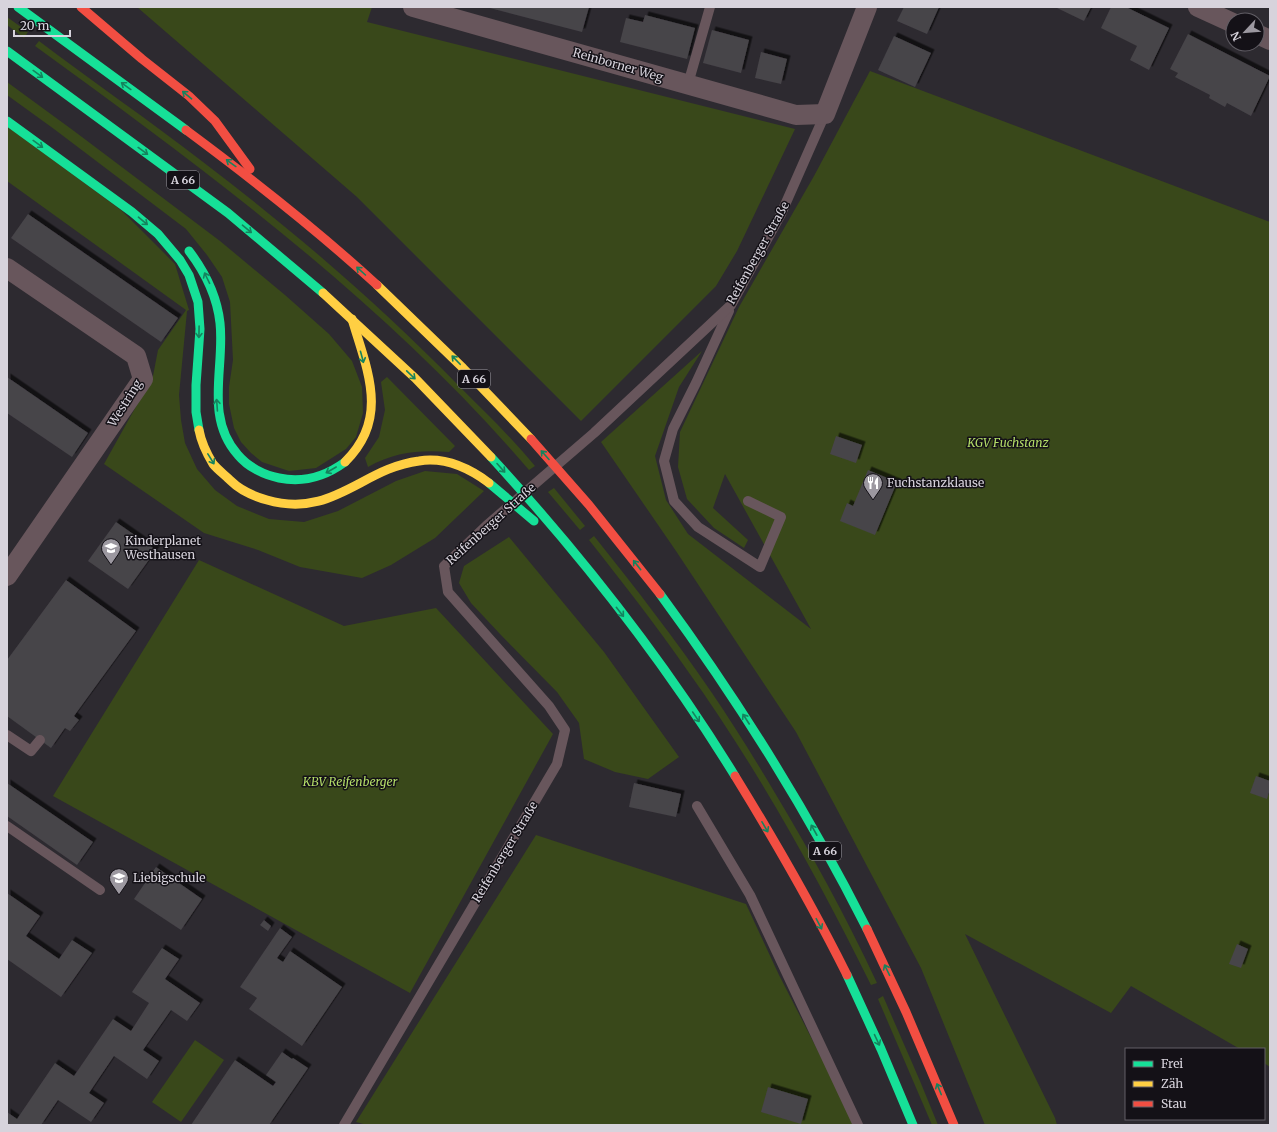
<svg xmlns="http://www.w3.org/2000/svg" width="1277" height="1132" font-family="Merriweather,serif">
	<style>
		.green { fill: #39481a }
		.building { fill: #474449; filter: url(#shadow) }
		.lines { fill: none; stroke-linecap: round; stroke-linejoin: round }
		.lane { stroke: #68565c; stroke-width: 10 }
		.street { stroke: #68565c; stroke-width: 20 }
		.fast { stroke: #16e098; stroke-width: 9 }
		.slow { stroke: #ffcf43; stroke-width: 9 }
		.jam { stroke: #f24e42; stroke-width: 9 }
		.oneway { stroke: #15835e }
		.labels { text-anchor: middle; stroke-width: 3; stroke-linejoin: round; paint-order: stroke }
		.shield { fill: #141117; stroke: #9c99a1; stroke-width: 1 }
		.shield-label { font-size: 11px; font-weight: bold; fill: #d7d3dc }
		.street-label { font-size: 12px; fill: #d7d3dc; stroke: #141117 }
		.park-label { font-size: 12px; font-style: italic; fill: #b3dd68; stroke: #141117 }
		.poi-label { font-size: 12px; fill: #d7d3dc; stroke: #141117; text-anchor: start }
	</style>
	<defs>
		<filter id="shadow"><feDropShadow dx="3.5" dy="-3.5" stdDeviation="0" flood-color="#0009"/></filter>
	</defs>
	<rect width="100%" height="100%" fill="#2d2a30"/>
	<g class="green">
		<path d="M137,7h235l-5,15 428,107 -58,122 -21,35 -135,135 -224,-224z"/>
		<path d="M7,17l21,15 -4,6 -17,-13z"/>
		<path d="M39,41c54,41 110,79 164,121 91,69 177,143 257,225 26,26 52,51 75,79l-6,4c-141,-165 -319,-297 -494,-424z"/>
		<path d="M870,71l400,151v845l-6,-4v-14h-24l-109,-63 -20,27 -146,-79 90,184 2,7h-72l-64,-157 -125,-236 -120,-181 -75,-109 101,-91 -23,36 -24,69 11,44 22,34 123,95 -86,-155 -12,34 35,32 -4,8 -30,-20 -27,-29 -9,-32 2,-35 59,-125 75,-131z"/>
		<path d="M7,82l67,49 146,110 65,54 44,39 23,27 10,26 1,26 -7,24 -10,12 -30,19 -27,3 -27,-9 -11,-9 -10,-11 -7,-14 -5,-24v-17l4,-27 -3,-58 -8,-25 -15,-22 -21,-26 -132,-100 -47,-34z"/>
		<path d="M7,126l114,84 54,54 14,46 -2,1 -8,84 2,25 4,23 12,26 18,21 22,16 32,13 35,3 34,-11 58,-30 29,-10 32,3 27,17 -49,47 -44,27 -29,13 -62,-11 -42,-17 -54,-17 -100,-69 49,-88 5,-26 28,-40 -179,-129z"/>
		<path d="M387,377l68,69 -6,6c-30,-2 -54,0 -81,15l-3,-9 14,-21 6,-27 -4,-28z"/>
		<path d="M554,488l31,38 -5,4 -32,-38z"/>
		<path d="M594,536c41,51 81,103 118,157 21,31 41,63 60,95 38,63 74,128 105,195l-6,2c-54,-109 -113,-216 -184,-315 -31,-45 -64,-87 -98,-130z"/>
		<path d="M509,537l95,115 75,105 -31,22 -33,-7 -31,-13 -5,-36 -22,-31 -57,-58 -29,-31 -12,-20 5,-17z"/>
		<path d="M199,560l145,66 92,-18 117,126 -143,259 -357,-197z"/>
		<path d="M536,835l210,69 33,71 77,150h-489l-11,-3z"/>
		<path d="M883,996l37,85 18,44h-6l-54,-126z"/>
		<path d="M195,1040l29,20 -43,62 -29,-20z"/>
	</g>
	<g class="building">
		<path d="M486,7h103l-7,25z"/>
		<path d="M904,7h35l-12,27 -30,-13z"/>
		<path d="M1055,7h36l-7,14z"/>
		<path d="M1111,7h15l43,21 -20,42 -19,-10 7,-14 -36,-18z"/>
		<path d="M645,15l50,13 -8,31 -67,-17 6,-24 17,4z"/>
		<path d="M712,30l37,10 -8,33 -38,-10z"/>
		<path d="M1188,34l82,42 -19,40 -24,-13 -2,4 -16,-9 1,-3 -35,-18 3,-4 -8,-4z"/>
		<path d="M894,36l37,17 -16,34 -37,-17z"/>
		<path d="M761,52l26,7 -6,25 -26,-6z"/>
		<path d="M28,214l150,104 -17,24 -150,-104z"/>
		<path d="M7,377l81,56 -16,24 -65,-44z"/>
		<path d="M836,436l26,9 -6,18 -26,-9z"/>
		<path d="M868,470l29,12 -22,53 -35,-14 7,-18 6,3z"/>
		<path d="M116,522l40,28 -28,39 -40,-28z"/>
		<path d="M66,580l70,51 -62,85 5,4 -9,11 -5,-3 -14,20 -44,-32v-56z"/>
		<path d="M1256,776l14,5v8l-3,10 -17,-6z"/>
		<path d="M7,783l86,59 -16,23 -70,-49z"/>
		<path d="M634,783l47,11 -5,23 -47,-10z"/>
		<path d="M156,867l46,32 -21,31 -47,-31z"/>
		<path d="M7,893l33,23 -14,20 33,23 13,-19 20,13 -31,44 -54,-38z"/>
		<path d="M264,920l7,6 -3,5 -8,-6z"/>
		<path d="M280,928l12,9 -15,21 6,4 7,-11 52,36 -40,59 -53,-37 8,-11 -17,-11z"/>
		<path d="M1237,944l11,5 -7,19 -12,-4z"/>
		<path d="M162,948l17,11 -14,20 35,24 -13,18 -16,-11 -28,40 16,11 -12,18 -33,-23 -25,37 15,10 -13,19 -33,-22 -17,25h-34v-13l10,7 38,-56 19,13 39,-57 18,12 18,-28 -17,-11z"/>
		<path d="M282,1052l10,7 1,-1 15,10 -39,57h-78l44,-65 38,26 3,-4 -10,-7z"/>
		<path d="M768,1087l40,12 -7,25 -40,-12z"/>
	</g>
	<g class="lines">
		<g class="lane">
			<path d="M688,84l22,-77"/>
			<path d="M729,311l-33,72 -23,46 -9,32 10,40 24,26 62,40 21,-50 -33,-16"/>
			<path d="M7,735l24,16 9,-11"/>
			<path d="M697,806l53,89 108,230"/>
			<path d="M7,826l93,64"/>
			<path d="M344,1125l213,-361 8,-34 -16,-24 -101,-114 -4,-26 42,-40 108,-93 137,-128 50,-91 44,-100"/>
		</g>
		<g class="street">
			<path d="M413,7l383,108 29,-1 42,-107"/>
			<path d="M1198,7l35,16"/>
			<path d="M1257,34l13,6"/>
			<path d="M7,268l129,88 7,23 -136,197"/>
		</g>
		<g class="fast">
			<path d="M18,7l168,123"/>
			<path d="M7,51l221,162 95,80"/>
			<path d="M7,121l125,91 26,22 22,26 9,15 9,27 2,27 -4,56v27l3,18"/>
			<path d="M189,251c16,21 28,45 31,72 5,44 -16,94 18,132 10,12 26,20 41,23 24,5 47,-2 66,-16"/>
			<path d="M491,457c91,99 174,205 244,319"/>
			<path d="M489,483l45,38"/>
			<path d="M660,594c78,106 148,218 207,335"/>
			<path d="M847,975l34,74 32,76"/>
		</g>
		<g class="slow">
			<path d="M377,285l86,83 68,71"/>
			<path d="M323,293l92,85 76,79"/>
			<path d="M199,430c2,11 8,24 14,34 5,6 12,11 18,17 10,10 22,15 36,19 66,19 95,-32 152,-39 25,-4 50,7 70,22"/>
			<path d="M345,462c45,-44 22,-92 7,-143"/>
		</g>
		<g class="jam">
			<path d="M81,7l61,52 47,37 26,25 35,48"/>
			<path d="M186,130c66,49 130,99 191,155"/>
			<path d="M531,439l58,66 71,89"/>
			<path d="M735,776c40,65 78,131 112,199"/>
			<path d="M867,929l39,83 48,113"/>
		</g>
	</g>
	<defs><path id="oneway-shaft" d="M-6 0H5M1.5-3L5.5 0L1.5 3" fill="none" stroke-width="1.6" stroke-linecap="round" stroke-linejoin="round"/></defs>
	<g class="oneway">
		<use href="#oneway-shaft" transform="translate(38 74) rotate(36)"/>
		<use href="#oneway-shaft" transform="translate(126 86) rotate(-144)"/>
		<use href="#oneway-shaft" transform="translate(187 95) rotate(-140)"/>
		<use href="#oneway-shaft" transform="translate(38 144) rotate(36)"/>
		<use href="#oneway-shaft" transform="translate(143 151) rotate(36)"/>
		<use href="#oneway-shaft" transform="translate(231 163) rotate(-144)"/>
		<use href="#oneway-shaft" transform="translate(143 221) rotate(40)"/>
		<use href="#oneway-shaft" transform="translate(247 229) rotate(40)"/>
		<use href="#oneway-shaft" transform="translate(361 271) rotate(-138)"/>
		<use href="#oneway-shaft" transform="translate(207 278) rotate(-116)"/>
		<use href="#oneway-shaft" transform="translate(199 332) rotate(91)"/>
		<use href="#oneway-shaft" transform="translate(362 357) rotate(75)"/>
		<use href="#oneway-shaft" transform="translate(456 360) rotate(-134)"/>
		<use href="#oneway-shaft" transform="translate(411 375) rotate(44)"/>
		<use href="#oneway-shaft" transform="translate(217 405) rotate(-94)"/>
		<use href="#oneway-shaft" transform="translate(545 455) rotate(-132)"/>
		<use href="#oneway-shaft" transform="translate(211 459) rotate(58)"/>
		<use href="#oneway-shaft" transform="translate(501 468) rotate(48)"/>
		<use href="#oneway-shaft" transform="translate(331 470) rotate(150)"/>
		<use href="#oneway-shaft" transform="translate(637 565) rotate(-128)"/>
		<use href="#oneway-shaft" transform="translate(620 612) rotate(52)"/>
		<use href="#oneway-shaft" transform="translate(696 717) rotate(56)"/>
		<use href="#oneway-shaft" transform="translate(746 719) rotate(-123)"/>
		<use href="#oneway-shaft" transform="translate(765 827) rotate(60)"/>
		<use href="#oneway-shaft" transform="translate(814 830) rotate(-119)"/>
		<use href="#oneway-shaft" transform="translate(819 924) rotate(62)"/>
		<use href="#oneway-shaft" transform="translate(887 970) rotate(-116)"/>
		<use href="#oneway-shaft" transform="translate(877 1040) rotate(65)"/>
		<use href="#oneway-shaft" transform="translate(939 1089) rotate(-112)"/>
	</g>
	<defs>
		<symbol id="restaurant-pin" viewBox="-11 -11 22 30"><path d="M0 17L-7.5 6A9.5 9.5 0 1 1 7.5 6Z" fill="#9c98a0" stroke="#141117"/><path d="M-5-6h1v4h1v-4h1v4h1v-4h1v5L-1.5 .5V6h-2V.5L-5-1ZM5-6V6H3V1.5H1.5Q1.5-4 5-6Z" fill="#fff"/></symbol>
		<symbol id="school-pin" viewBox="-11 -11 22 30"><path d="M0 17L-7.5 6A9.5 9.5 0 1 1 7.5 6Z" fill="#9c98a0" stroke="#141117"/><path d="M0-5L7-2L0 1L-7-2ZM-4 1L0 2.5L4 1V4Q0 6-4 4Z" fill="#fff"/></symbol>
	</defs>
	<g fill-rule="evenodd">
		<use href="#restaurant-pin" x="862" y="472" width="22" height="30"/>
		<use href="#school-pin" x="100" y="537" width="22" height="30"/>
		<use href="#school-pin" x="108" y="867" width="22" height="30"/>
	</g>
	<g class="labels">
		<g class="shield">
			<rect x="167" y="171" width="32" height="18" rx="3"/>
			<rect x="458" y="370" width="32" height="18" rx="3"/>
			<rect x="809" y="842" width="32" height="18" rx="3"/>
		</g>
		<g class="shield-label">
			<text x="183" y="184">A 66</text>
			<text x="474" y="383">A 66</text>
			<text x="825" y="855">A 66</text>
		</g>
		<g class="street-label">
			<text transform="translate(618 65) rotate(16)" y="4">Reinborner Weg</text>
			<text transform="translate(758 253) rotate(-61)" y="4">Reifenberger Straße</text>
			<text transform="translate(125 403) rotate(-58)" y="4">Westring</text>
			<text transform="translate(491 524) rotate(-42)" y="4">Reifenberger Straße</text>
			<text transform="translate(505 852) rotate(-59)" y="4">Reifenberger Straße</text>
		</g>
		<g class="park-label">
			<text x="1008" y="447">KGV Fuchstanz</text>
			<text x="350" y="786">KBV Reifenberger</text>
		</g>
		<g class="poi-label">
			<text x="887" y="487">Fuchstanzklause</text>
			<text x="125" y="545">Kinderplanet<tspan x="125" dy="14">Westhausen</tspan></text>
			<text x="133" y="882">Liebigschule</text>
		</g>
	</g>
	<rect width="1277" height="1132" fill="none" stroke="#d7d3dc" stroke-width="16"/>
	<rect x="1125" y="1048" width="140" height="72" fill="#141117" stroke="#625f66"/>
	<rect x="1133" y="1061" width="20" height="6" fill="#16e098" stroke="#625f66"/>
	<text x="1161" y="1068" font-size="12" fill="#d7d3dc">Frei</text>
	<rect x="1133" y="1081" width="20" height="6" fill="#ffcf43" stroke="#625f66"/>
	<text x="1161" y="1088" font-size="12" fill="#d7d3dc">Zäh</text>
	<rect x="1133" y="1101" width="20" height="6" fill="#f24e42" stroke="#625f66"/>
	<text x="1161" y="1108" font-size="12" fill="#d7d3dc">Stau</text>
	<g transform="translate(1245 32) rotate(244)"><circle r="19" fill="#141117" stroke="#625f66"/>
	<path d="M0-3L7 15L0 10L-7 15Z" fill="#9c98a0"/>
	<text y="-6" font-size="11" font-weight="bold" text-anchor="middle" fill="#d7d3dc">N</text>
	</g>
	<path d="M14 30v6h56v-6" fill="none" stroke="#d7d3dc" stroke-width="2"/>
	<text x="20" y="30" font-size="12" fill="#d7d3dc" stroke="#141117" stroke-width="3" paint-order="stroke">20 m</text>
</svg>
